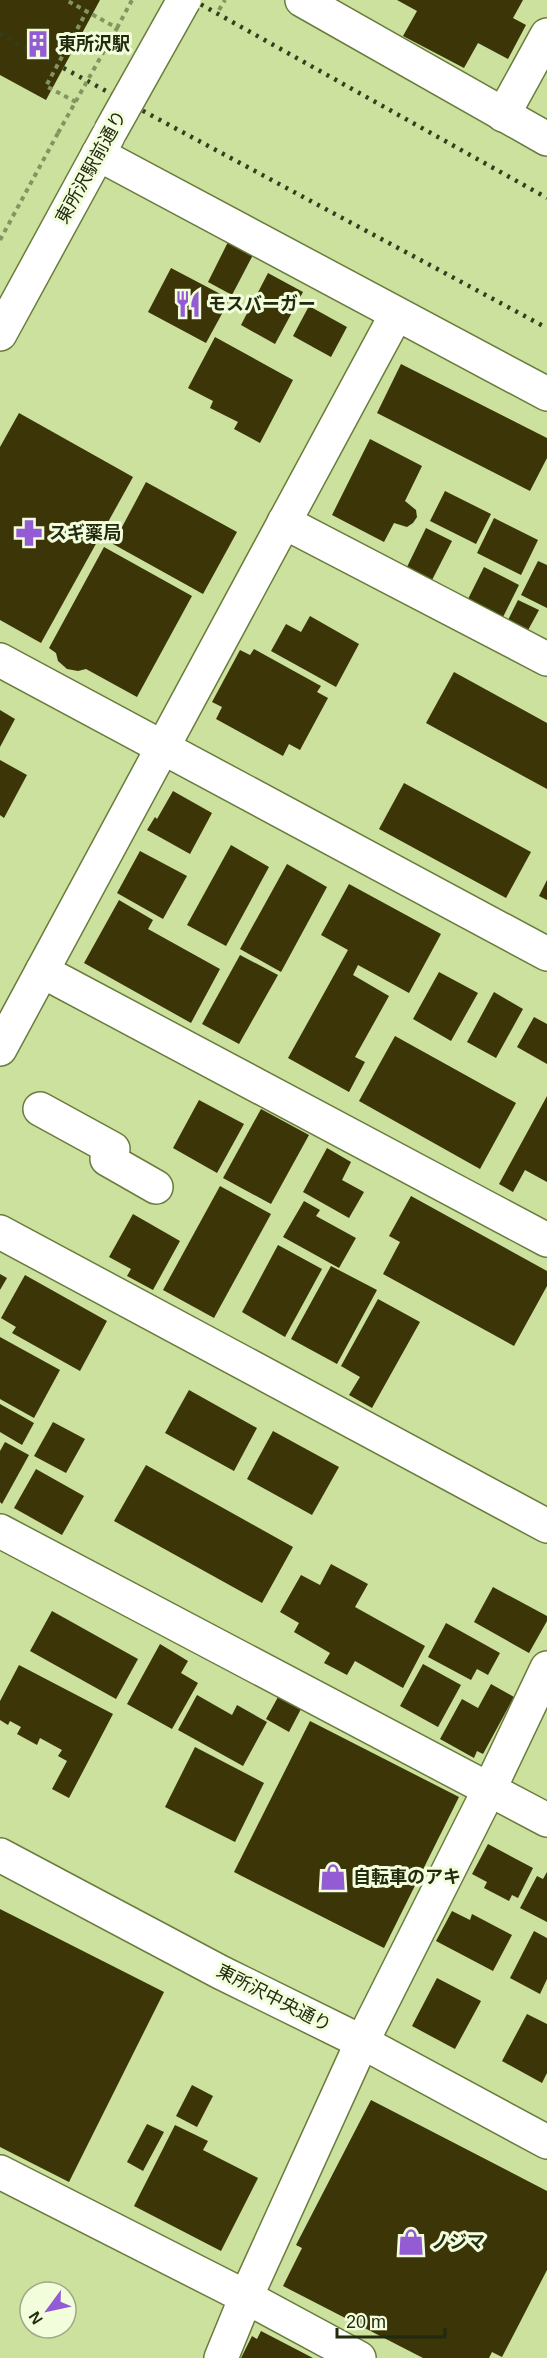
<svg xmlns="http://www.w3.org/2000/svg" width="547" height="2358" font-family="Arial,'Noto Sans JP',sans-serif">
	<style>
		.building { fill: #3b3507 }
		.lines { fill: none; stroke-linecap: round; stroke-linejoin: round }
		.minor-casing { stroke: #6a7c3d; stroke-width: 36 }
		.path { stroke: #849461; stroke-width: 4; stroke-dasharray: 4.5 4.5; stroke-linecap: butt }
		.minor { stroke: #fff; stroke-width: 33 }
		.rail { stroke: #343d1e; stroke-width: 4.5; stroke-dasharray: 3 6; stroke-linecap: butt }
		.minor-bridge-casing { stroke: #6a7c3d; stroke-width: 36; stroke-linecap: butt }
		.path-bridge { stroke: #849461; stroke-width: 4; stroke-dasharray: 4.5 4.5; stroke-linecap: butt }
		.minor-bridge { stroke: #fff; stroke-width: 33 }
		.labels { text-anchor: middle; stroke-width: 6; stroke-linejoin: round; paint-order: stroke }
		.poi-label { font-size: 18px; font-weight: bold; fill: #222a0f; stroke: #f2fddc; text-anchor: start }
		.street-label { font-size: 18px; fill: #222a0f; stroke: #f2fddc }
	</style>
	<rect width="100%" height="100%" fill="#cce19d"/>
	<g class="building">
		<path d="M0,0h100l-54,100 -46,-25z"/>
		<path d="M397,0h126l-10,18 13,7 -18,34 -30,-16 -14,25 -61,-32 14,-25z"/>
		<path d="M229,240l25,13 -22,42 -24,-13z"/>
		<path d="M171,268l59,31 -24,44 -58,-31z"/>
		<path d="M268,273l35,19 -28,52 -34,-19z"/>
		<path d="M309,306l38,21 -16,30 -38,-21z"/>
		<path d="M215,337l78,43 -33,63 -26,-14 4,-7 -28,-14 3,-7 -25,-13z"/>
		<path d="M401,364l146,74v20l-17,33 -153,-78z"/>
		<path d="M19,413l114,64 -92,166 -41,-23v-173z"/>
		<path d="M370,439l52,27 -17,35 11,9 1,7 -4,6 -6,4 -13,-4 -10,19 -52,-27z"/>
		<path d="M146,482l91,50 -34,62 -90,-50z"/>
		<path d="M445,491l46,23 -15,30 -46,-23z"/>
		<path d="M494,518l44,22 -17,35 -44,-22z"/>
		<path d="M426,528l26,13 -21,41 -25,-13z"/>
		<path d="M104,547l88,49 -55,101 -51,-28 -8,2 -11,-2 -9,-8 -2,-8 -7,-5z"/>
		<path d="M538,561l9,4v43l-26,-13z"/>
		<path d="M484,567l35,18 -17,34 -35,-18z"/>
		<path d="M518,600l21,10 -12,22 -20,-10z"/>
		<path d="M310,616l49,28 -23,43 -65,-36 15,-27 15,8z"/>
		<path d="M254,649l67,37 -4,6 11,6 -28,52 -11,-6 -6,12 -67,-37 6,-12 -10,-5 28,-52 10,5z"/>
		<path d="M454,672l93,51v66l-121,-66z"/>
		<path d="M0,710l15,9 -15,28z"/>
		<path d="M0,760l27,15 -23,43 -4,-3z"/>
		<path d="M404,783l127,69 -25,46 -127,-69z"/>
		<path d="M173,791l39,22 -22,41 -43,-24 8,-13 2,2z"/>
		<path d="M231,845l38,22 -43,79 -39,-21z"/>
		<path d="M140,851l47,25 -24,43 -46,-26z"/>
		<path d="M287,864l40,23 -46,85 -41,-23z"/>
		<path d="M547,880v20l-8,-4z"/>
		<path d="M349,884l92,50 -32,59 -51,-28 -5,10 36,21 -34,61 10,5 -16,30 -61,-34 60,-108 -27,-15z"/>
		<path d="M119,900l34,20 -5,9 72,40 -29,54 -107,-60z"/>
		<path d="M240,955l38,20 -39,69 -37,-20z"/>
		<path d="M439,972l39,21 -27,48 -38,-22z"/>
		<path d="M494,992l29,17 -27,49 -29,-16z"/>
		<path d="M534,1017l13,7v40l-30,-17z"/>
		<path d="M395,1036l121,67 -36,66 -121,-68z"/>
		<path d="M547,1096v86l-22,-12 -12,22 -14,-8z"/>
		<path d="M199,1100l45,24 -27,49 -44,-25z"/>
		<path d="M261,1109l48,26 -38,69 -48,-26z"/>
		<path d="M327,1148l24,14 -9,18 22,12 -15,26 -46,-26z"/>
		<path d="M220,1186l51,28 -57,104 -51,-28z"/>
		<path d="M411,1196l136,75v15l-33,60 -131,-72 17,-32 -11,-6z"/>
		<path d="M304,1201l16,9 -4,6 40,22 -17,30 -56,-31z"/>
		<path d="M133,1214l47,27 -27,49 -26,-14 4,-7 -22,-12z"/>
		<path d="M278,1245l44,24 -37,68 -43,-25z"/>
		<path d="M331,1266l46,24 -40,74 -46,-25z"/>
		<path d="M0,1274l7,4 -7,12z"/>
		<path d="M25,1275l82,46 -27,50 -68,-38 4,-6 -15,-9z"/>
		<path d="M378,1299l42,23 -48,86 -23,-13 11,-18 -19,-11z"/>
		<path d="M0,1337l60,33 -26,48 -34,-19z"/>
		<path d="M189,1390l68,38 -23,43 -69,-38z"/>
		<path d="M0,1404l34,19 -12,22 -22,-13z"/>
		<path d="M53,1422l32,17 -19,34 -32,-17z"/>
		<path d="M273,1431l66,36 -27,48 -65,-36z"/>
		<path d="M5,1442l24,13 -27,49 -2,-2v-51z"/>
		<path d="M146,1465l147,82 -31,56 -148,-82z"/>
		<path d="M36,1469l48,27 -22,39 -48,-27z"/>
		<path d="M331,1564l37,20 -13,23 70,39 -22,42 -48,-27 -8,14 -23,-12 6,-10 -36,-21 5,-9 -19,-11 21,-37 19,10z"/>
		<path d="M493,1587l54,29v5l-18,32 -55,-31z"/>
		<path d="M52,1611l86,48 -22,40 -86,-48z"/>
		<path d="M446,1623l54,30 -12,22 -11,-6 -6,11 -43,-23z"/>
		<path d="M160,1644l28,17 -7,12 17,10 -26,46 -45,-25z"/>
		<path d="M423,1664l38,21 -23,42 -38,-21z"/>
		<path d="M19,1665l94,49 -44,84 -17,-9 15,-28 -9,-5 4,-6 -22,-12 -3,7 -20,-11 4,-7 -11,-6 -2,4 -8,-5v-19z"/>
		<path d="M491,1684l23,13 -31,57 -6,-3 -3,7 -34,-19 22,-40 16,9z"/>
		<path d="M197,1695l35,20 5,-10 30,17 -24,44 -65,-36z"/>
		<path d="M278,1697l23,12 -12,23 -23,-13z"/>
		<path d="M310,1721l149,76 -75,151 -150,-76z"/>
		<path d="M195,1747l69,36 -29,59 -70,-35z"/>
		<path d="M488,1844l45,24 -15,30 -6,-3 -3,6 -25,-13 3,-6 -15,-8z"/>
		<path d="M547,1872v50l-27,-14 17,-32 6,3z"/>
		<path d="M0,1909l164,83 -95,190 -69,-35z"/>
		<path d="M452,1911l18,9 2,-6 40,21 -19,36 -57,-30z"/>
		<path d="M534,1931l13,7v41l-7,15 -30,-16z"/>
		<path d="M437,1978l44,23 -26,48 -43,-23z"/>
		<path d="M527,2014l20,10v49l-5,10 -40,-22z"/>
		<path d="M192,2085l21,11 -16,31 -21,-11z"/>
		<path d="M371,2100l176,91v79l-45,87 -10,-5 -3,6h-66l-140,-72 19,-38 -6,-3z"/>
		<path d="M147,2124l17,8 -21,39 -16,-9z"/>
		<path d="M175,2125l33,16 -5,9 55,28 -37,73 -87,-45z"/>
		<path d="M261,2331l52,27h-72l11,-22 5,3z"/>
	</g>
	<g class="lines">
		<defs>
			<g id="minor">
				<path d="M302,0l245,139"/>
				<path d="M503,115l44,-80"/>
				<path d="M98,154l449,240"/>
				<path d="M0,334l108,-198"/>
				<path d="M284,522l263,137"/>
				<path d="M0,660l547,294"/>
				<path d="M42,971l505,269"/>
				<path d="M0,1049l396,-734"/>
				<path d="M40,1109l73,40"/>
				<path d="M107,1159l49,28"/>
				<path d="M0,1232l547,294"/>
				<path d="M0,1531l547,289"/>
				<path d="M0,1855l220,117 142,70 185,100"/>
				<path d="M0,2172l246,125 113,61"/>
				<path d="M221,2358l25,-61 116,-255 127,-252 58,-122"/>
			</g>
		</defs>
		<use href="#minor" class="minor-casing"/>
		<g class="path">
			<path d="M117,28l15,-28"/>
			<path d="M0,240l58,-107"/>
		</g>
		<use href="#minor" class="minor"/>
		<g class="rail">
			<path d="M193,0l354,198"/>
			<path d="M0,34l547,294"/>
		</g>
		<defs>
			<path id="minor-bridge" d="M110,132l74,-132"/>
		</defs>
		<use href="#minor-bridge" class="minor-bridge-casing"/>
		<g class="path-bridge">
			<path d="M219,10l6,-10"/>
			<path d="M76,102l-30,-16 41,-75"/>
			<path d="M58,133l59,-105 -51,-28"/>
		</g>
		<use href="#minor-bridge" class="minor-bridge"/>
	</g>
	<defs>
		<symbol id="building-bare" viewBox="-9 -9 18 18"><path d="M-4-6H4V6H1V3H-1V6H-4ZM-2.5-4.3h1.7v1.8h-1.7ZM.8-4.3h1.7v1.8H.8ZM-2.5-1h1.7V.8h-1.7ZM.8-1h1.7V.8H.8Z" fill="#935bd4" stroke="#f2fddc" stroke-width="2.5" paint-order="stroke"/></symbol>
		<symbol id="restaurant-bare" viewBox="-9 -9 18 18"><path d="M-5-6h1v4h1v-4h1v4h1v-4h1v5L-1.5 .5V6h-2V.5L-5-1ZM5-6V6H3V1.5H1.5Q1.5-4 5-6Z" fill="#935bd4" stroke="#f2fddc" stroke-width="2.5" paint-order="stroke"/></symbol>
		<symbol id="pharmacy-bare" viewBox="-9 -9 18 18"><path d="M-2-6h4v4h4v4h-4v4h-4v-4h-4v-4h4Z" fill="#935bd4" stroke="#f2fddc" stroke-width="2.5" paint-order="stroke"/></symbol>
		<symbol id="shop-bare" viewBox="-9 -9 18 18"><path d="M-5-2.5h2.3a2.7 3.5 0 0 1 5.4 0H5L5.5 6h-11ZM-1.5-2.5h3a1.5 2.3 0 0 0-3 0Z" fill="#935bd4" stroke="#f2fddc" stroke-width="2.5" paint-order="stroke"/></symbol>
	</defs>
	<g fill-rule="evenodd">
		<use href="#building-bare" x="19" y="25" width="38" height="38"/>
		<use href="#restaurant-bare" x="169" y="285" width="38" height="38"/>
		<use href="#pharmacy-bare" x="10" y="514" width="38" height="38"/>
		<use href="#shop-bare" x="314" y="1858" width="38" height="38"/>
		<use href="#shop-bare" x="392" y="2223" width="38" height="38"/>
	</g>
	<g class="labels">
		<g class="poi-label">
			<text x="58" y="50">東所沢駅</text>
			<text x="208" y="310">モスバーガー</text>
			<text x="49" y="539">スギ薬局</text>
			<text x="353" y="1883">自転車のアキ</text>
			<text x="431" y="2248">ノジマ</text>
		</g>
		<g class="street-label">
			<text transform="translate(91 167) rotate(-61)" y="6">東所沢駅前通り</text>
			<text transform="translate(274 1998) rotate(27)" y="6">東所沢中央通り</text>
		</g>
	</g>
	<g transform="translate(48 2310) rotate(237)"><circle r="28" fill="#f2fddc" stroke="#9fa98a" stroke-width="1.5"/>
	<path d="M0-4.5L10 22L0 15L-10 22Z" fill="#935bd4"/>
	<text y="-9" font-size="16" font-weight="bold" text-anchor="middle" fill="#222a0f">N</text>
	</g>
	<path d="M337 2328v9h108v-9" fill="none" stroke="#222a0f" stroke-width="3"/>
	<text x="346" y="2328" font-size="18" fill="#222a0f" stroke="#f2fddc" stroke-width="4.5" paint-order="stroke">20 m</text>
</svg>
